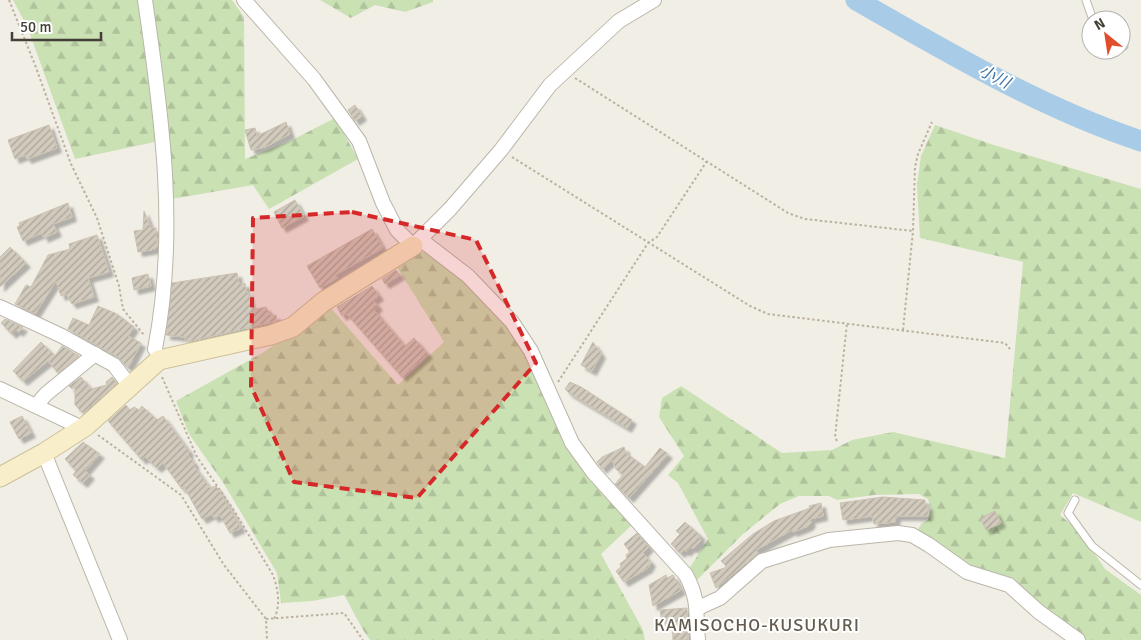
<svg xmlns="http://www.w3.org/2000/svg" width="1141" height="640" font-family="Signika,'Noto Sans JP',sans-serif">
	<style>
		.forest { fill: url(#forest-firs) }
		.lines { fill: none; stroke-linecap: round; stroke-linejoin: round }
		.river { stroke: #a8cbe7; stroke-width: 21 }
		.building { fill: url(#building-hatch); stroke: #cbc2b1; filter: url(#shadow) }
		.lane-casing { stroke: #bbb6aa; stroke-width: 9 }
		.street-casing { stroke: #bbb6aa; stroke-width: 16 }
		.secondary-casing { stroke: #ccc19a; stroke-width: 21 }
		.path { stroke: #bbb29d; stroke-width: 2; stroke-dasharray: 2.5 2.5; stroke-linecap: butt }
		.lane { stroke: #fff; stroke-width: 7 }
		.street { stroke: #fff; stroke-width: 14 }
		.secondary { stroke: #f8eec9; stroke-width: 19 }
		.marked { fill: #d62828; fill-opacity: 0.2; stroke: #d62828; stroke-width: 4; stroke-dasharray: 10 6; stroke-linejoin: round }
		.labels { text-anchor: middle; stroke-width: 4; stroke-linejoin: round; paint-order: stroke }
		.water-label { font-size: 16px; font-style: italic; fill: #3c73a2; stroke: #fff }
		.quarter-label { font-size: 18px; letter-spacing: 1px; fill: #645c4e; stroke: #fff }
	</style>
	<defs>
		<pattern id="forest-firs" width="22" height="20" patternUnits="userSpaceOnUse" patternTransform="scale(1.25)"><rect width="22" height="20" fill="#cae1b3"/><path d="M5 1l3.5 6h-7zM16 11l3.5 6h-7z" fill="#afc29b"/></pattern>
		<pattern id="building-hatch" width="6" height="6" patternUnits="userSpaceOnUse" patternTransform="scale(1.25)"><rect width="6" height="6" fill="#d1cabd"/><path d="M-1 1l2-2M0 6l6-6M5 7l2-2" fill="none" stroke="#aba59a"/></pattern>
		<filter id="shadow"><feDropShadow dx="4.5" dy="4.5" stdDeviation="1" flood-color="#0004"/></filter>
	</defs>
	<rect width="100%" height="100%" fill="#f1eee6"/>
	<g class="forest">
		<path d="M13,0h219l12,17 1,142 45,-18 45,-23 23,41 -89,50 -16,-24 -87,15 -2,-60 -89,19 -48,-133z"/>
		<path d="M320,0h113v2l-28,10 -30,-7 -24,13z"/>
		<path d="M935,125l59,20 147,44v333l-68,-29 -13,22 19,16 26,38 36,26v45h-56l-77,-60 -42,-12 -49,-37 5,-8 6,-3 3,-11 -3,-10 -9,-5 -45,1 -37,5 -8,-4h-30l-19,8 -37,30 -46,46 -8,-11 19,-30 -30,-56 -10,-8 16,-19 -25,-39 3,-19 19,-12 101,67 50,-3 20,-10 41,-8 112,26 18,-196 -103,-24 -3,-53 4,-29z"/>
		<path d="M418,252h12l21,15 47,45 24,33 33,70 80,107 -34,32 42,76 2,10h-275c-11,-15 -17,-30 -26,-45l-32,6 -31,2 -4,-30 -53,-89 -35,-50 -13,-33 88,-49 65,-46 69,79 46,-43 -49,-78z"/>
	</g>
	<g class="lines">
		<path class="river" d="M856,0c91,52 185,108 285,141"/>
	</g>
	<g class="building">
		<path d="M355,105l7,11 -7,5 -7,-11z"/>
		<path d="M286,122l4,12 -25,13 -14,3 -6,-20 10,-2 2,8z"/>
		<path d="M49,125l8,23 -30,11 -2,-4 -10,4 -7,-19z"/>
		<path d="M295,200l9,16 -22,12 -8,-16z"/>
		<path d="M68,203l4,14 -19,7 4,8 -13,6 -2,-5 -19,8 -6,-14 3,-1 -1,-3z"/>
		<path d="M144,211l7,17h5l1,18 -2,3 -17,3 -4,-21 9,-1z"/>
		<path d="M372,229l11,19 -48,27 2,3 -17,10 -13,-22z"/>
		<path d="M97,235l12,37 -21,6 6,19 -22,7 -6,-10 -5,2 -5,-15 -21,33 -20,-10 11,-19 5,2 17,-32 22,-6 -1,-5z"/>
		<path d="M10,247l16,16 -26,24v-30z"/>
		<path d="M396,270l4,5 -15,9 -3,-5z"/>
		<path d="M237,273l2,11 6,-1 1,9h2l4,18 14,-3 5,9 5,-1 1,6 -91,21 -1,-5 -19,-2 6,-52z"/>
		<path d="M148,274l3,12 -17,4 -2,-12z"/>
		<path d="M372,286l7,10 -6,4 5,6 -4,4 31,36 9,-8 14,16 -26,23 -56,-64 -4,3 -5,-9z"/>
		<path d="M98,306l19,8 17,13 -6,9 13,7 -12,23h-3l-8,-9 -50,-28 5,-11 16,7z"/>
		<path d="M5,319l18,8 -4,5 -3,-2 -4,4 -11,-11z"/>
		<path d="M41,342l14,14 7,-10 17,10 -21,17 -10,-12 -25,20 -10,-10z"/>
		<path d="M593,342l8,12 -9,17 -11,-6z"/>
		<path d="M81,377l10,12 16,-4 -1,-3 6,-5 5,6 -34,30 -8,-8v-18l-3,2 -3,-3z"/>
		<path d="M570,382l11,5 51,33 -5,8 -58,-35 -4,-4z"/>
		<path d="M126,405l4,5 4,-3 5,3 3,-4 15,14 6,-4 26,35 -1,4 7,9 -2,1 17,23 6,-2 25,42 -11,5 -10,-18 -6,3 -2,-4 -10,5 -18,-32 -2,2 -19,-26 -6,5 -12,-11 -3,3 -34,-39z"/>
		<path d="M22,416l9,17 -12,6 -9,-17z"/>
		<path d="M83,442l17,12 -15,17 5,4 -7,8 -10,-8 3,-4 -11,-12z"/>
		<path d="M624,447l2,6 19,14 15,-19 8,6 -39,44 -14,-14 8,-9 -7,-6 -4,-9 -10,9 -5,-7 5,-5z"/>
		<path d="M883,497l42,3v5l3,1v10h-32l-1,6 -21,2 -2,-8 -29,4 -3,-17z"/>
		<path d="M821,503l2,13 -13,3 1,4 -3,3 -15,6 -1,-2 -36,20 2,3 -42,35 -6,-15 17,-6 -6,-6 32,-27 21,-13 36,-13 -1,-2z"/>
		<path d="M995,511l6,12 -15,7 -6,-12z"/>
		<path d="M685,522l16,14 -2,2 2,3 -8,8 -2,-2 -5,5 -2,-2 -4,3 -9,-9 9,-10 -4,-3z"/>
		<path d="M637,533l12,14 -6,6 8,9 -3,6 -24,14 -8,-11 5,-4 -1,-3 7,-6 -1,-3 4,-3 -6,-8z"/>
		<path d="M666,575l1,3 6,-3 8,15 -28,16 -4,-21z"/>
		<path d="M687,608l1,32h-15l-1,-21 -10,3 -2,-12z"/>
	</g>
	<g class="lines">
		<defs>
			<g id="lane">
				<path d="M1086,0l7,20"/>
				<path d="M1121,44l3,2"/>
				<path d="M1075,500l-7,13 24,33 49,39"/>
			</g>
			<g id="street">
				<path d="M145,0c17,116 33,233 10,349"/>
				<path d="M244,0l70,79 45,62 24,62 14,27 16,16 37,-37 51,-59 49,-65 69,-64 35,-21"/>
				<path d="M420,239l48,37 44,46 19,29 41,92 21,29 93,103c14,27 9,37 12,65"/>
				<path d="M0,307l62,29 52,29 16,21"/>
				<path d="M0,389l82,39"/>
				<path d="M40,401l6,-7 49,-40"/>
				<path d="M44,453l76,187"/>
				<path d="M698,608l22,-10 42,-37 67,-21 69,-7 14,2 17,10 38,27 42,13 30,27 39,28"/>
			</g>
			<path id="secondary" d="M0,477l44,-24 42,-27 73,-66 112,-25 22,-8 30,-25 90,-56"/>
		</defs>
		<use href="#lane" class="lane-casing"/>
		<use href="#street" class="street-casing"/>
		<use href="#secondary" class="secondary-casing"/>
		<g class="path">
			<path d="M9,0l26,65 36,99 26,54 22,68 4,23 21,26"/>
			<path d="M575,78l213,135 17,6 108,12"/>
			<path d="M512,157l238,149 18,8 237,29 5,6"/>
			<path d="M903,330l10,-99 2,-64 3,-13 14,-32"/>
			<path d="M162,377l35,80 36,52 40,66c5,14 8,30 1,44"/>
			<path d="M558,382l90,-139 9,-6 50,-76"/>
			<path d="M98,435l83,60 43,70 42,54 1,21"/>
			<path d="M837,441l-2,-4 12,-114"/>
			<path d="M266,619l78,-6 19,27"/>
		</g>
		<use href="#lane" class="lane"/>
		<use href="#street" class="street"/>
		<use href="#secondary" class="secondary"/>
	</g>
	<path class="marked" d="M352,212l124,28 60,123 -119,135 -123,-16 -43,-96 2,-168z"/>
	<g class="labels">
		<g class="water-label">
			<text transform="translate(995 76) rotate(27)" y="6">小川</text>
		</g>
		<g class="quarter-label">
			<text x="757" y="631">KAMISOCHO-KUSUKURI</text>
		</g>
	</g>
	<g transform="translate(1106 35) rotate(330)"><circle r="24" fill="#ffffff" stroke="#b4b2af"/>
	<path d="M0-4L9 19L0 12L-9 19Z" fill="#e14e2c"/>
	<text y="-8" font-size="14" font-weight="bold" text-anchor="middle" fill="#433e36">N</text>
	</g>
	<path d="M12 32v8h89v-8" fill="none" stroke="#433e36" stroke-width="2.5"/>
	<text x="20" y="32" font-size="15" fill="#433e36" stroke="#ffffff" stroke-width="4" paint-order="stroke">50 m</text>
</svg>
